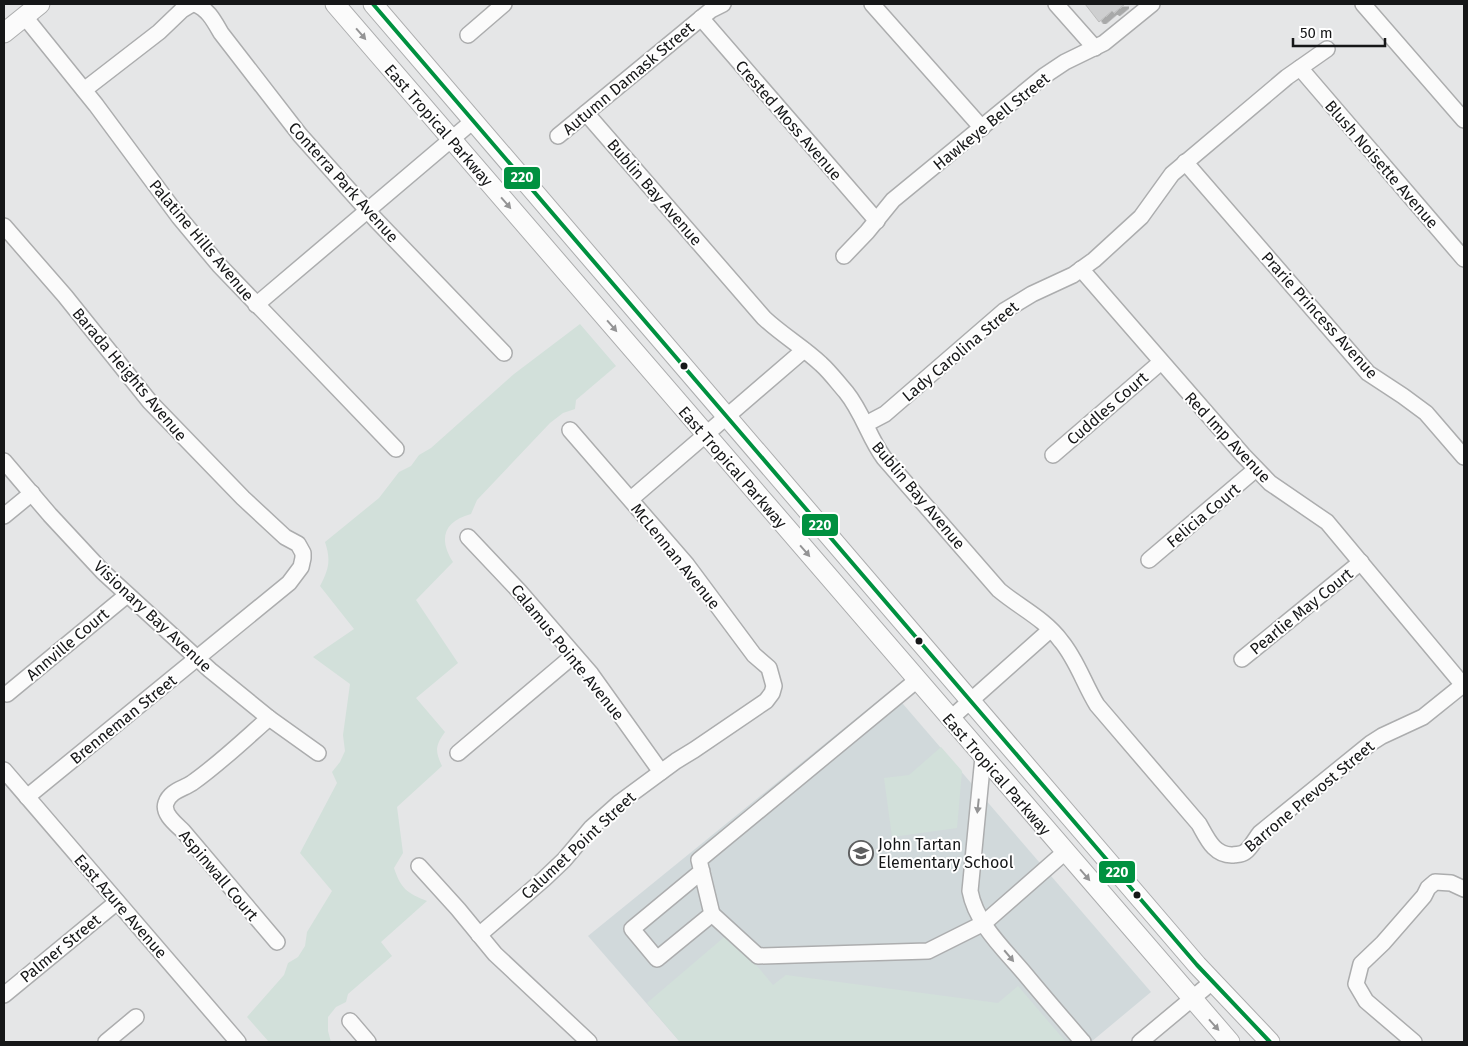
<svg xmlns="http://www.w3.org/2000/svg" width="1468" height="1046" font-family="'Fira Sans',sans-serif">
	<style>
		.built { fill: #d1d9db }
		.green { fill: #d2e0da }
		.building { fill: #cecfd0; stroke: #bbbcbc; filter: url(#shadow) }
		.lines { fill: none; stroke-linecap: round; stroke-linejoin: round }
		.minor-casing { stroke: #acadae; stroke-width: 18 }
		.major-casing { stroke: #acadae; stroke-width: 21 }
		.minor { stroke: #fbfbfb; stroke-width: 15 }
		.major { stroke: #fbfbfb; stroke-width: 19 }
		.bus-1-casing { stroke: #fff; stroke-width: 8 }
		.bus-1 { stroke: #009140; stroke-width: 4 }
		.oneway { fill: #949495 }
		.bus-dot { fill: #161718; stroke: #fff; stroke-width: 2 }
		.labels { text-anchor: middle; stroke-width: 4; stroke-linejoin: round; paint-order: stroke }
		.street-label { font-size: 16px; fill: #161718; stroke: #fff }
		.poi-label { font-size: 16px; fill: #161718; stroke: #fff; text-anchor: start }
		.line-badge { stroke: #fff; stroke-width: 2 }
		.badge-label { font-size: 14px; text-anchor: middle; font-weight: bold; fill: #fff }
	</style>
	<defs>
		<filter id="shadow"><feDropShadow dx="5.5" dy="3" stdDeviation="0" flood-color="#0004"/></filter>
	</defs>
	<rect width="100%" height="100%" fill="#e5e6e7"/>
	<path class="built" d="M891,690l260,302 -60,50h-411l-92,-106z"/>
	<g class="green">
		<path d="M580,324l36,42 -40,34 -1,9 -12,4 -13,10 -73,77 -6,14c-27,7 -33,25 -18,48l-37,38 42,63 -42,35 29,34c-10,14 -10,19 -3,34l-45,41 6,46 -9,15c7,21 13,25 33,33l-46,41 11,14 -44,38 -2,8 -10,5 -8,10v14l3,11h-62l-22,-25 37,-42 4,-12 10,-6 7,-11 2,-14 25,-41 -32,-38 37,-70 -5,-11 8,-10 5,-11 -2,-16 7,-51 -37,-27 41,-28 -34,-43c9,-17 11,-26 5,-44l54,-44 20,-26 12,-6 8,-11 12,-7 83,-74z"/>
		<path d="M941,747l21,24 -5,57 -65,9 -8,-59 25,-3z"/>
		<path d="M729,933l44,52 13,-10 212,28 20,-17 48,56h-386l-33,-39z"/>
	</g>
	<path class="building" d="M1085,4h40l-11,9 -2,-2 -13,11z"/>
	<g class="lines">
		<defs>
			<g id="minor">
				<path d="M195,4c13,5 19,17 26,29l79,102 76,85 128,133"/>
				<path d="M872,4l110,124"/>
				<path d="M1056,4l39,44"/>
				<path d="M1363,4l101,116"/>
				<path d="M25,17l71,88 83,112 40,48 177,184"/>
				<path d="M701,18l176,203"/>
				<path d="M468,35l36,-31"/>
				<path d="M1300,68l164,191"/>
				<path d="M84,90l75,-58 23,-22 10,-6"/>
				<path d="M586,113l178,205c18,17 39,29 57,46 9,8 17,19 25,28 17,21 23,46 38,66l115,132c20,17 46,29 62,51 16,19 23,43 36,64l102,119c8,14 15,32 34,31 4,-1 8,0 12,-3 6,-4 10,-13 15,-19l111,-90 11,-7 41,-19 41,-33"/>
				<path d="M558,136l153,-126 12,-6"/>
				<path d="M1185,162l183,211 35,23 23,17 38,44"/>
				<path d="M4,226l61,70 85,106 93,96 42,39 13,7 5,9v5l-2,9 -12,16 -262,214"/>
				<path d="M844,256l23,-24 26,-32 151,-124 21,-14 39,-19 48,-39"/>
				<path d="M1081,269l162,186 27,28 57,39 136,163"/>
				<path d="M256,305l217,-184"/>
				<path d="M866,424l19,-10 119,-103 28,-17 41,-19 21,-15 47,-43 31,-43 115,-97 40,-28"/>
				<path d="M1053,455l108,-93"/>
				<path d="M4,461l46,54 53,57 107,98 59,48 49,35"/>
				<path d="M631,499l173,-149"/>
				<path d="M4,516l28,-23"/>
				<path d="M468,537l51,54 72,83 70,98"/>
				<path d="M1149,560l107,-91"/>
				<path d="M1242,659l119,-97"/>
				<path d="M7,694l120,-99"/>
				<path d="M269,718c-25,22 -50,46 -77,65 -9,6 -22,8 -26,20 -4,11 11,22 17,28l94,111"/>
				<path d="M950,719l100,-89"/>
				<path d="M458,753l116,-98"/>
				<path d="M983,757l-13,134c6,33 35,59 55,83 19,23 39,46 58,68"/>
				<path d="M4,770l234,272"/>
				<path d="M419,866l39,43 37,45 94,88"/>
				<path d="M702,871l-70,58 25,30 55,-45 -13,-54 218,-180"/>
				<path d="M712,914l46,42 170,-5 56,-28 81,-71"/>
				<path d="M479,935l65,-56 20,-19 27,-32 28,-25 57,-42 18,-11 72,-49 6,-8 2,-7 -5,-18 -15,-13 -67,-90 -117,-135"/>
				<path d="M4,995l113,-93"/>
				<path d="M350,1021l18,21"/>
				<path d="M106,1042l30,-25"/>
				<path d="M1140,1042l72,-60"/>
				<path d="M1414,1042l-48,-41 -10,-17 5,-20 22,-21 41,-47 4,-8 7,-6 16,1 13,6"/>
			</g>
			<g id="major">
				<path d="M335,4l895,1038"/>
				<path d="M373,4l824,961 73,77"/>
				<path d="M4,33l36,-29"/>
			</g>
		</defs>
		<use href="#minor" class="minor-casing"/>
		<use href="#major" class="major-casing"/>
		<use href="#minor" class="minor"/>
		<use href="#major" class="major"/>
		<defs>
			<path id="bus-1" d="M373,4l824,961 73,77"/>
		</defs>
		<use href="#bus-1" class="bus-1-casing"/>
		<use href="#bus-1" class="bus-1"/>
	</g>
	<defs><path id="oneway-solid" d="M-6-.8H1V-3.2L6.5 0L1 3.2V.8H-6Z" transform="scale(1.25)"/></defs>
	<g class="oneway">
		<use href="#oneway-solid" transform="translate(361 34) rotate(49)"/>
		<use href="#oneway-solid" transform="translate(506 203) rotate(49)"/>
		<use href="#oneway-solid" transform="translate(612 326) rotate(49)"/>
		<use href="#oneway-solid" transform="translate(805 551) rotate(49)"/>
		<use href="#oneway-solid" transform="translate(978 806) rotate(96)"/>
		<use href="#oneway-solid" transform="translate(1085 875) rotate(49)"/>
		<use href="#oneway-solid" transform="translate(1009 956) rotate(50)"/>
		<use href="#oneway-solid" transform="translate(1214 1025) rotate(48)"/>
	</g>
	<defs>
		<symbol id="school-ring" viewBox="-11 -11 22 22"><circle r="9.5" fill="#fff" stroke="#5e5f60" stroke-width="1.5"/><path d="M0-5L7-2L0 1L-7-2ZM-4 1L0 2.5L4 1V4Q0 6-4 4Z" fill="#5e5f60"/></symbol>
	</defs>
	<g fill-rule="evenodd">
		<use href="#school-ring" x="847" y="839" width="28" height="28"/>
	</g>
	<g class="bus-dot">
		<circle cx="684" cy="366" r="4.5"/>
		<circle cx="919" cy="641" r="4.5"/>
		<circle cx="1137" cy="895" r="4.5"/>
	</g>
	<g class="labels">
		<g class="street-label">
			<text transform="translate(628 78) rotate(-40)" y="6">Autumn Damask Street</text>
			<text transform="translate(789 120) rotate(49)" y="6">Crested Moss Avenue</text>
			<text transform="translate(991 121) rotate(-39)" y="6">Hawkeye Bell Street</text>
			<text transform="translate(439 125) rotate(49)" y="6">East Tropical Parkway</text>
			<text transform="translate(1382 164) rotate(49)" y="6">Blush Noisette Avenue</text>
			<text transform="translate(344 182) rotate(48)" y="6">Conterra Park Avenue</text>
			<text transform="translate(655 192) rotate(49)" y="6">Bublin Bay Avenue</text>
			<text transform="translate(202 240) rotate(50)" y="6">Palatine Hills Avenue</text>
			<text transform="translate(1320 315) rotate(48)" y="6">Prarie Princess Avenue</text>
			<text transform="translate(960 351) rotate(-40)" y="6">Lady Carolina Street</text>
			<text transform="translate(130 374) rotate(50)" y="6">Barada Heights Avenue</text>
			<text transform="translate(1107 408) rotate(-41)" y="6">Cuddles Court</text>
			<text transform="translate(1228 437) rotate(47)" y="6">Red Imp Avenue</text>
			<text transform="translate(733 467) rotate(49)" y="6">East Tropical Parkway</text>
			<text transform="translate(919 495) rotate(50)" y="6">Bublin Bay Avenue</text>
			<text transform="translate(1203 515) rotate(-40)" y="6">Felicia Court</text>
			<text transform="translate(676 556) rotate(51)" y="6">McLennan Avenue</text>
			<text transform="translate(1301 611) rotate(-39)" y="6">Pearlie May Court</text>
			<text transform="translate(153 616) rotate(43)" y="6">Visionary Bay Avenue</text>
			<text transform="translate(67 644) rotate(-40)" y="6">Annville Court</text>
			<text transform="translate(568 652) rotate(51)" y="6">Calamus Pointe Avenue</text>
			<text transform="translate(123 719) rotate(-39)" y="6">Brenneman Street</text>
			<text transform="translate(997 774) rotate(49)" y="6">East Tropical Parkway</text>
			<text transform="translate(1309 796) rotate(-40)" y="6">Barrone Prevost Street</text>
			<text transform="translate(578 845) rotate(-43)" y="6">Calumet Point Street</text>
			<text transform="translate(219 875) rotate(50)" y="6">Aspinwall Court</text>
			<text transform="translate(121 906) rotate(49)" y="6">East Azure Avenue</text>
			<text transform="translate(60 948) rotate(-39)" y="6">Palmer Street</text>
		</g>
		<g class="poi-label">
			<text x="878" y="850">John Tartan<tspan x="878" dy="18">Elementary School</tspan></text>
		</g>
	</g>
	<g class="line-badge">
		<rect x="503" y="166" width="38" height="24" rx="5" fill="#009140"/>
		<rect x="801" y="513" width="38" height="24" rx="5" fill="#009140"/>
		<rect x="1098" y="860" width="38" height="24" rx="5" fill="#009140"/>
	</g>
	<g class="badge-label">
		<text x="522" y="182">220</text>
		<text x="820" y="530">220</text>
		<text x="1117" y="877">220</text>
	</g>
	<rect width="1468" height="1046" fill="none" stroke="#161718" stroke-width="10"/>
	<path d="M1293 38v8h92v-8" fill="none" stroke="#161718" stroke-width="2.5"/>
	<text x="1300" y="38" font-size="15" fill="#161718" stroke="#ffffff" stroke-width="4" paint-order="stroke">50 m</text>
</svg>
